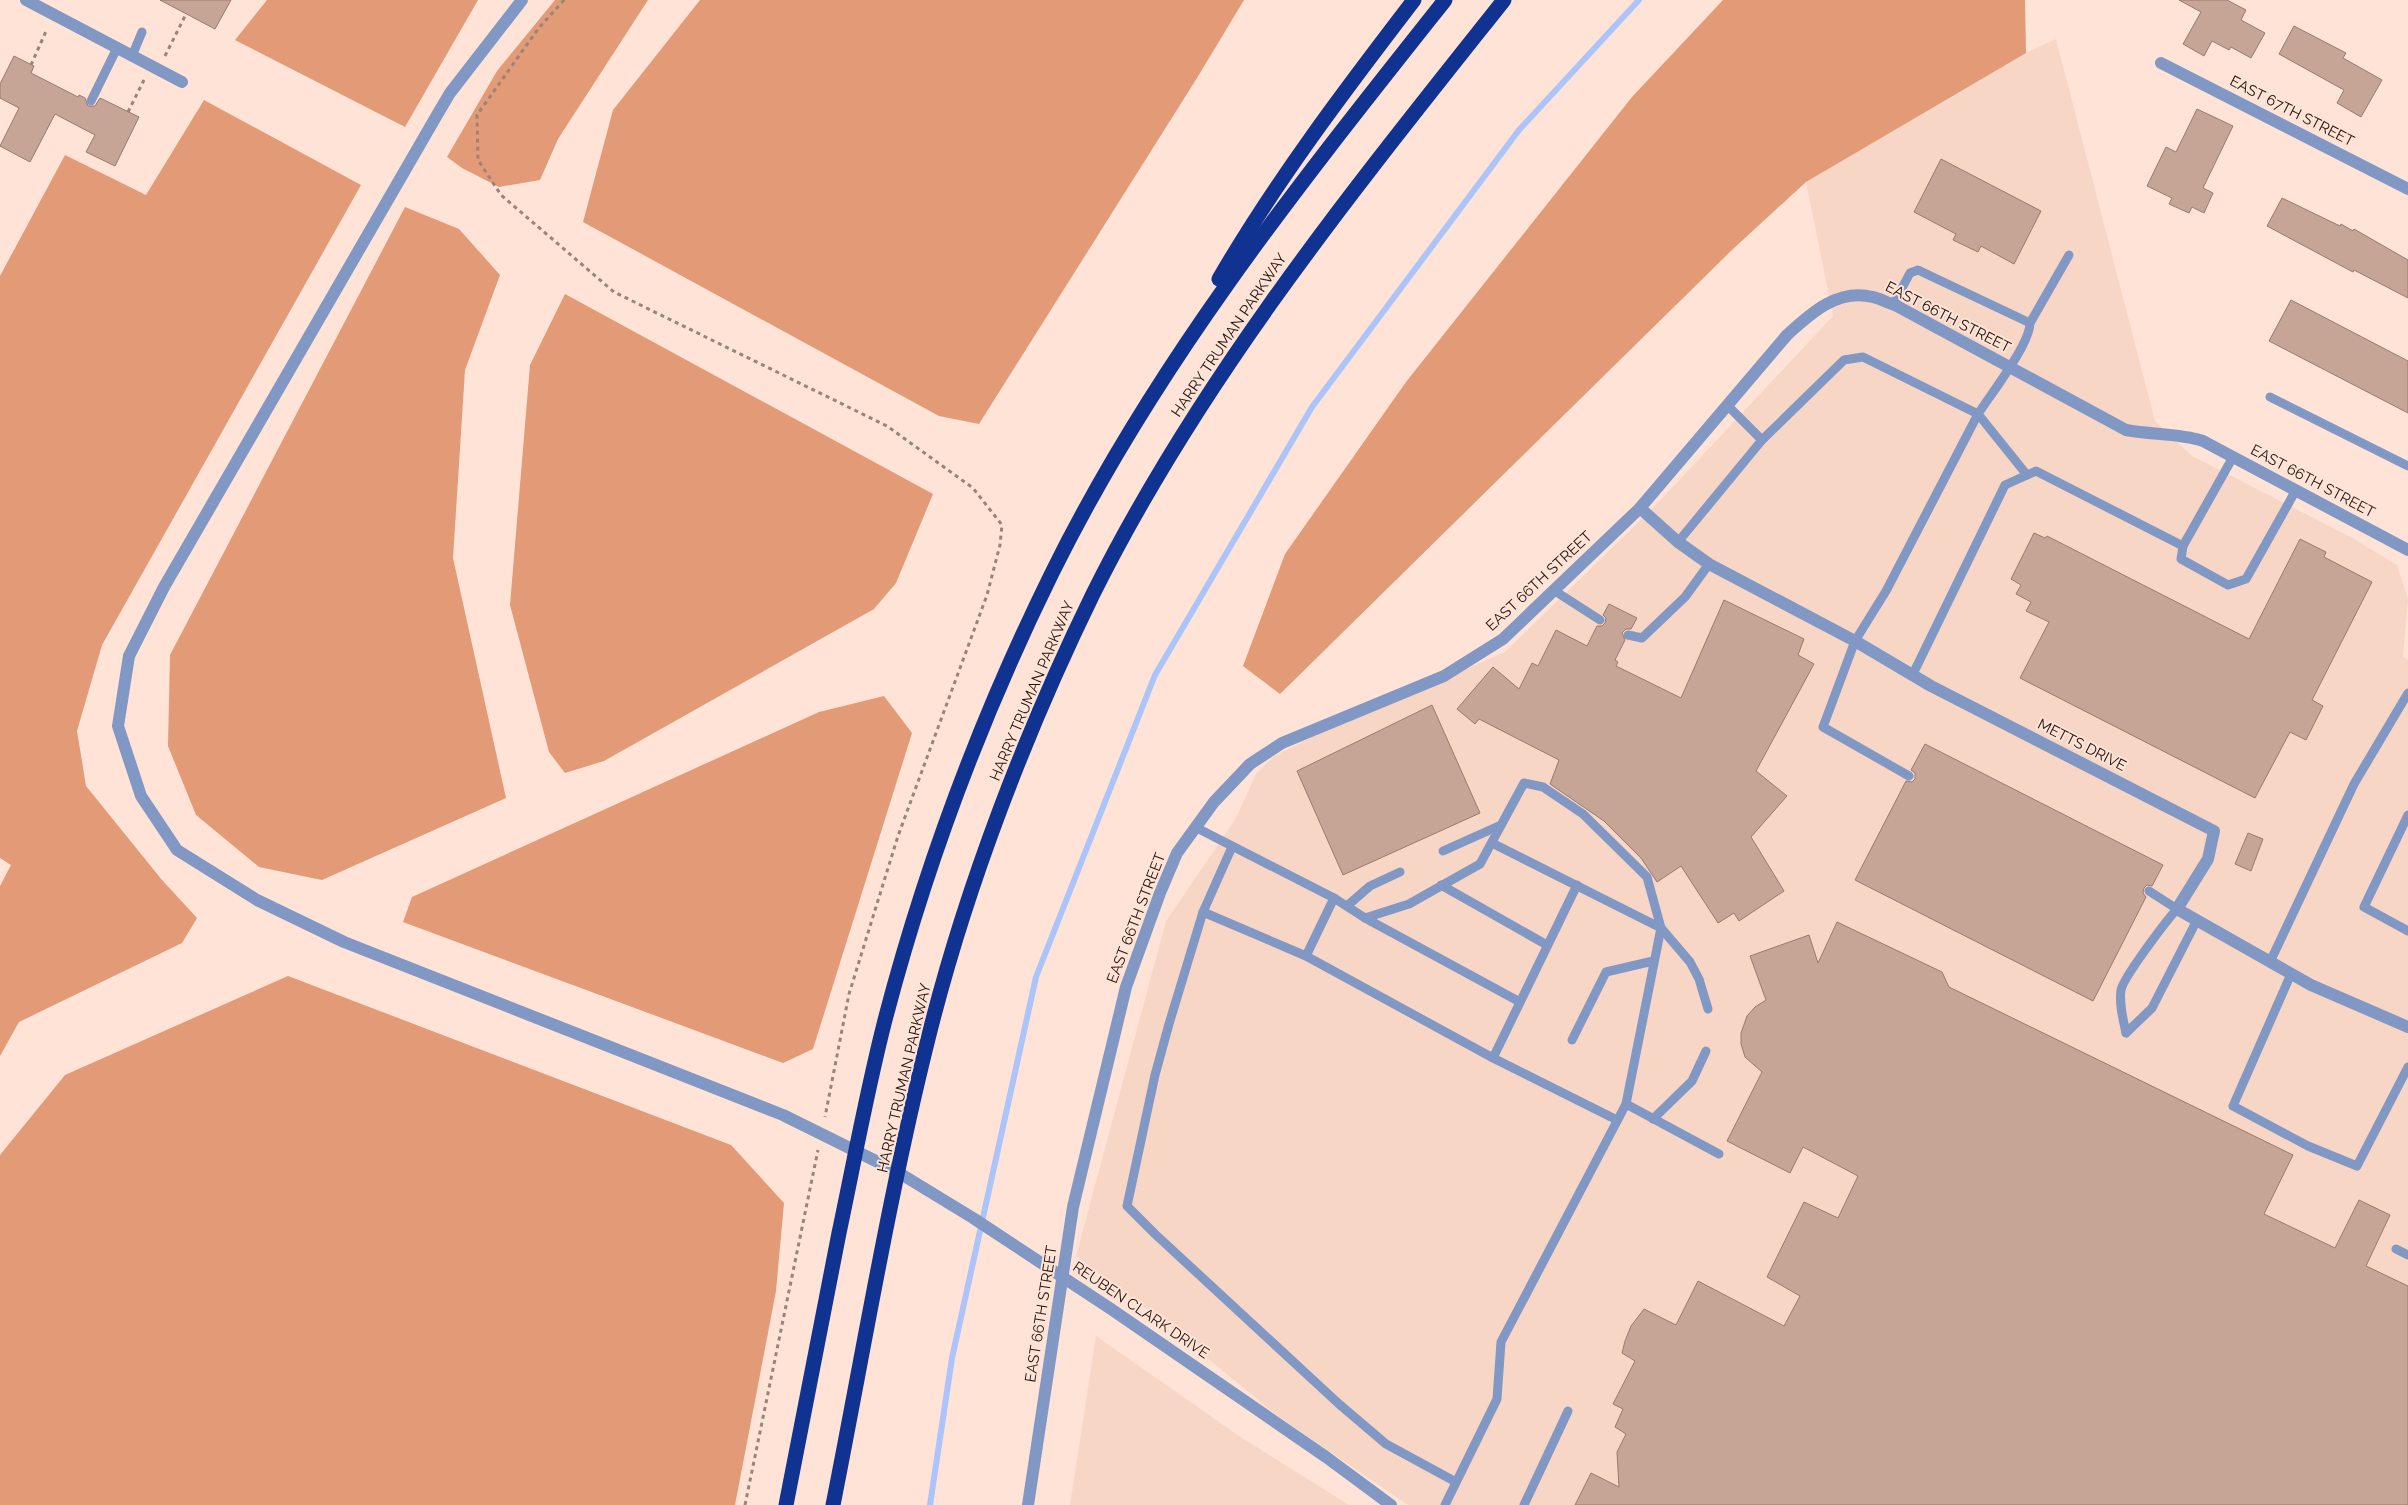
<svg xmlns="http://www.w3.org/2000/svg" width="2408" height="1505" font-family="Raleway,sans-serif">
	<style>
		.built { fill: #f7d6c6 }
		.forest { fill: #e39a77 }
		.lines { fill: none; stroke-linecap: round; stroke-linejoin: round }
		.stream { stroke: #abc5fa; stroke-width: 6 }
		.building { fill: #c6a596; stroke: #9a7a6c }
		.path { stroke: #98847a; stroke-width: 3; stroke-dasharray: 4 4; stroke-linecap: butt }
		.service { stroke: #8198c5; stroke-width: 9 }
		.minor { stroke: #8198c5; stroke-width: 12 }
		.motorway { stroke: #103391; stroke-width: 15 }
		.labels { text-anchor: middle; stroke-width: 4; stroke-linejoin: round; paint-order: stroke }
		.street-label { font-size: 15px; fill: #1e130d; stroke: #ffe3d6 }
	</style>
	<rect width="100%" height="100%" fill="#ffe3d6"/>
	<g class="built">
		<path d="M2056,39l99,382 37,35 157,80 48,29 11,34 -5,58 5,2v846h-1000l-133,-91 -105,-87 -94,-71 90,-335 69,-101 21,-46 18,-18 59,-29 172,-75 149,-145 179,-191 -27,-134 220,-129z"/>
		<path d="M1096,1336l146,102 107,67h-279z"/>
	</g>
	<g class="forest">
		<path d="M267,0h211l-73,127 -170,-87z"/>
		<path d="M555,0h93l-90,139 -18,41 -41,7 -37,-19 -15,-11 50,-86z"/>
		<path d="M700,0h544l-47,78 -218,346 -40,-8 -356,-194 30,-112z"/>
		<path d="M1723,0h302l1,53 -220,129 -73,67 -453,445 -37,-28 42,-112 121,-172 226,-285z"/>
		<path d="M204,100l157,85 -259,460 -25,86 9,55 76,94 35,38 -15,25 -163,79 -19,34v-170l11,-21 -11,-7v-582l65,-121 81,40z"/>
		<path d="M405,207l54,22 41,46 -35,95 -12,188 53,240 -184,82 -63,-13 -63,-52 -28,-69 2,-91z"/>
		<path d="M565,294l368,200 -37,89 -22,26 -270,152 -39,12 -16,-21 -39,-147 20,-240z"/>
		<path d="M884,696l28,37 -99,316 -30,14 -380,-141 9,-25 407,-185z"/>
		<path d="M288,976l443,169 53,58 -8,88 -41,214h-735v-350l65,-80z"/>
	</g>
	<g class="lines">
		<path class="stream" d="M930,1505l22,-147 84,-381 119,-302 157,-268 207,-277 120,-130"/>
	</g>
	<g class="building">
		<path d="M160,0h71l-16,29z"/>
		<path d="M2179,0h48l19,10 -5,10 24,13 -14,25 -20,-11 -2,3 -17,-9 -8,15 -21,-12 18,-32z"/>
		<path d="M2294,26l52,27 -3,5 39,22 -21,37 -24,-14 7,-13 -65,-36z"/>
		<path d="M14,56l20,10 -3,7 47,24 1,-2 6,3 3,8h7l5,-8 39,19 -24,49 -29,-14 9,-17 -40,-21 -25,48 -30,-16 19,-38 -19,-10v-14z"/>
		<path d="M2197,109l36,17 -30,62 10,5 -9,20 -12,-6 -3,6 -20,-9 3,-6 -25,-12 19,-39 10,5z"/>
		<path d="M1941,159l100,52 -27,53 -33,-18 -3,6 -25,-12 3,-6 -42,-22z"/>
		<path d="M2282,198l58,28 1,-2 12,7 1,-2 54,31v38l-54,-28 -1,2 -86,-46z"/>
		<path d="M2291,300l117,61v52l-139,-72z"/>
		<path d="M2034,533l11,5 2,-2 202,103 51,-100 26,13 -2,5 48,25 -60,118 11,6 -17,34 -16,-8 -35,66 -235,-120 29,-56 -23,-11 5,-9 -15,-8 5,-9 -10,-6z"/>
		<path d="M1724,600l80,39 -6,16 16,9 -58,107 31,25 -36,41 33,54 -45,30 -5,-8 -16,10 -37,-57 -24,16 -16,-24 -37,-37 -54,-37 9,-24 -80,-41 -4,5 -18,-15 36,-42 26,22 13,-26 6,3 18,-36 31,16 10,-20h5l3,-3 1,-5 -3,-3 6,-11 28,14 -6,11h-5l-4,4 3,7 -10,20 3,2 -2,4 65,32z"/>
		<path d="M1432,705l48,108 -137,62 -46,-104z"/>
		<path d="M1925,744l238,121 -11,21 -5,-1 -3,3 -1,5 3,4 -53,104 -238,-121 51,-99 6,1 3,-3v-6l-4,-3z"/>
		<path d="M2248,833l15,6 -12,32 -16,-7z"/>
		<path d="M1837,922l105,50 7,15 344,168 -29,59 71,34 24,-48 31,15 -24,51 42,20v219h-833l16,-32 28,14 -2,-35 9,-18 -11,-7 8,-18 -10,-5 22,-43 -13,-8 3,-12 6,-15 13,-17 32,16 22,-44 86,45 16,-30 -33,-19 37,-75 34,16 20,-42 -55,-29 -13,26 -63,-32 35,-69 -17,-15 -4,-13v-11l6,-17 8,-9 11,-7 -16,-44 59,-21 9,28z"/>
	</g>
	<g class="lines">
		<g class="path">
			<path d="M564,0l-26,29 -61,86 1,45 23,35 113,97 273,134 86,62 29,37 -2,20 -13,50 -89,241 -49,158 -24,123"/>
			<path d="M165,56l21,-42"/>
			<path d="M31,65l16,-36"/>
			<path d="M128,112l16,-32"/>
			<path d="M745,1505l73,-355"/>
		</g>
		<g class="service">
			<path d="M132,56l10,-24"/>
			<path d="M91,101l26,-53"/>
			<path d="M1893,305l17,-32 8,-3 112,53"/>
			<path d="M2270,397l138,69"/>
			<path d="M1727,405l35,35 82,-80 19,-3 115,57 -92,177 -31,50 -32,86 86,49"/>
			<path d="M2027,475l-49,-61c13,-20 52,-70 52,-91l39,-68"/>
			<path d="M1678,542l84,-102"/>
			<path d="M2183,546l50,-89"/>
			<path d="M1555,591l45,29"/>
			<path d="M1628,635l14,3 43,-41 24,-33"/>
			<path d="M1912,676l93,-191 31,-14 147,75 -2,13 47,26 18,-6 50,-89"/>
			<path d="M2408,815l-44,92 44,24"/>
			<path d="M1195,827l139,71 31,20 44,-14 71,-40 44,-81 19,4 40,27 64,63 14,51 -35,176 -125,238 -4,57 -52,106"/>
			<path d="M1492,843l169,85 29,34 9,17 9,30"/>
			<path d="M1232,847l-29,65 -34,112 -14,51 -28,131 28,28 184,170 47,40 70,38"/>
			<path d="M1443,851l58,-26"/>
			<path d="M1441,885l106,60"/>
			<path d="M1347,906l23,-20 30,-14"/>
			<path d="M1203,912l103,44 187,102 124,62"/>
			<path d="M1365,918l155,84"/>
			<path d="M1306,956l28,-58"/>
			<path d="M2270,962l84,-178 54,-91"/>
			<path d="M2291,974l-58,132 75,40 49,20 51,-99"/>
			<path d="M2126,1033c-3,-14 -7,-29 -5,-43 2,-12 45,-69 56,-81l-28,-18"/>
			<path d="M2126,1033l26,-25 45,-88"/>
			<path d="M1572,1040l34,-68 47,-11"/>
			<path d="M1493,1058l84,-173"/>
			<path d="M1626,1104l93,50"/>
			<path d="M1653,1119l39,-38 14,-30"/>
			<path d="M2396,1249l12,6"/>
			<path d="M1524,1505l44,-94"/>
		</g>
		<g class="minor">
			<path d="M26,0l156,82"/>
			<path d="M522,0l-72,93 -13,22 -273,472 -35,69 -11,70 23,70 36,54 80,50 87,42 439,173 113,56 77,47 138,91 215,148 65,48"/>
			<path d="M2161,63l247,126"/>
			<path d="M1640,508l38,34 31,22 146,77 76,45 283,145 -6,28 -31,50 134,76 97,42"/>
			<path d="M1028,1505l45,-298 53,-220 34,-94 17,-40 37,-51 36,-38 32,-21 162,-67 59,-37 137,-131 147,-173c24,-22 51,-47 86,-38 8,2 15,6 22,8l231,125c26,5 52,3 77,11l205,109"/>
		</g>
		<g class="motorway">
			<path d="M1219,279c57,-98 126,-189 195,-279"/>
			<path d="M786,1505c18,-91 35,-181 53,-272 15,-71 28,-143 46,-213 40,-153 97,-305 167,-447 104,-211 248,-390 393,-573"/>
			<path d="M833,1505c31,-157 57,-315 96,-470 37,-148 97,-304 164,-441 108,-217 261,-405 411,-594"/>
		</g>
	</g>
	<g class="labels">
		<g class="street-label">
			<text transform="translate(2292 111) rotate(27)" y="5">EAST 67TH STREET</text>
			<text transform="translate(1948 317) rotate(27)" y="5">EAST 66TH STREET</text>
			<text transform="translate(1229 335) rotate(-56)" y="5">HARRY TRUMAN PARKWAY</text>
			<text transform="translate(2313 481) rotate(28)" y="5">EAST 66TH STREET</text>
			<text transform="translate(1539 581) rotate(-43)" y="5">EAST 66TH STREET</text>
			<text transform="translate(1032 691) rotate(-67)" y="5">HARRY TRUMAN PARKWAY</text>
			<text transform="translate(2082 745) rotate(27)" y="5">METTS DRIVE</text>
			<text transform="translate(1136 918) rotate(-69)" y="5">EAST 66TH STREET</text>
			<text transform="translate(904 1078) rotate(-77)" y="5">HARRY TRUMAN PARKWAY</text>
			<text transform="translate(1141 1310) rotate(34)" y="5">REUBEN CLARK DRIVE</text>
			<text transform="translate(1041 1314) rotate(-81)" y="5">EAST 66TH STREET</text>
		</g>
	</g>
</svg>
